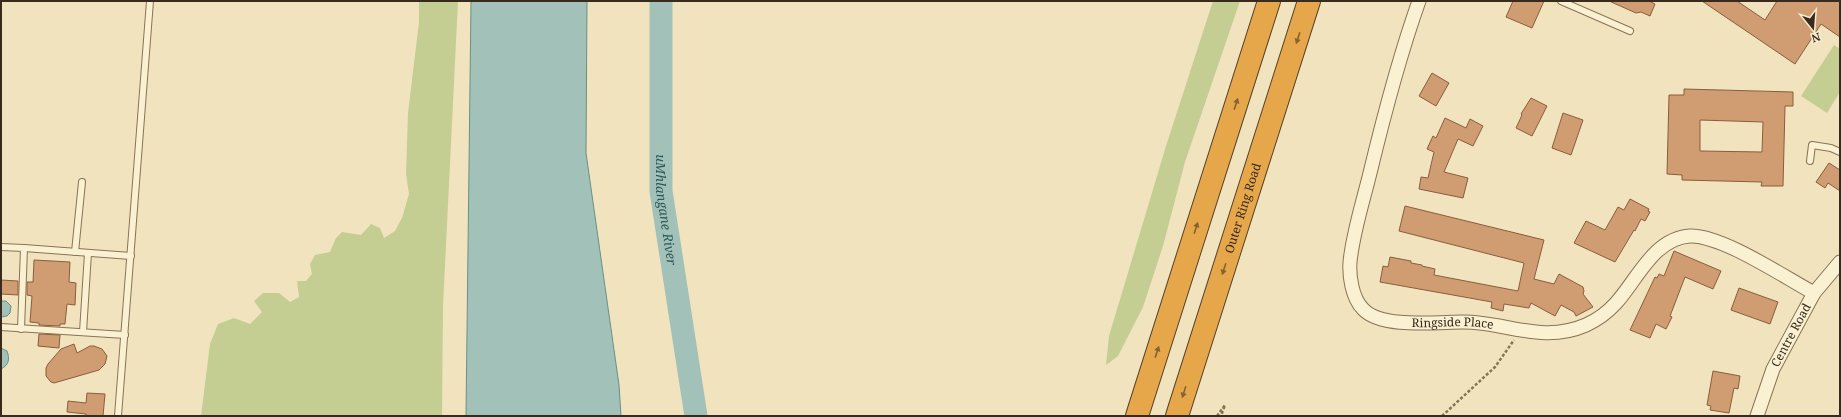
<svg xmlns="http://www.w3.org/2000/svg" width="1841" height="417" font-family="'Noto Serif',serif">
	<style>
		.green { fill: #c5ce92 }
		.water { fill: #a2c1b9; stroke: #699087 }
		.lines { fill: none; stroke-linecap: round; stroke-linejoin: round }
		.river { stroke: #a2c1b9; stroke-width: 23 }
		.building { fill: #d09d72; stroke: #8a5d3b; fill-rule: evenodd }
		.lane-casing { stroke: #897356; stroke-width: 8 }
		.street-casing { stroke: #897356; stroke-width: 15 }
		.highway-casing { stroke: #57412b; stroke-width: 24 }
		.path { stroke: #897356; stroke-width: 2.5; stroke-dasharray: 3 2; stroke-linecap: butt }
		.lane { stroke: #faf0d2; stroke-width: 6 }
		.street { stroke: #faf0d2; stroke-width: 13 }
		.highway { stroke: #e5a74a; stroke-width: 22 }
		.oneway { fill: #866231 }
		.labels { text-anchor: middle; stroke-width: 3.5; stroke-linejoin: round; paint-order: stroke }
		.street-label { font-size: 12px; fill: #382a1c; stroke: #f7edce }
		.water-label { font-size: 13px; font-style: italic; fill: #2a5957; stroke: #f7edce }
	</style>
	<rect width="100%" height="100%" fill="#f0e3be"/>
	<g class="green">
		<path d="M419,1h39l-15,305 -1,110h-241l9,-72 8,-20 16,-6 16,6 12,-12 -8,-11 9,-8h16l11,9 9,-5 -2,-16h9l6,-7 -2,-10 5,-9 15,-3 6,-14 6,-6 19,3 10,-11 9,4 4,10 11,-7 7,-13 7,-24 -3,-20 2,-61 11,-91z"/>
		<path d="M1213,1h27l-55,161 -22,84 -20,61 -25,49 -12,9 3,-29 57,-190z"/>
		<path d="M1834,45l6,4v43l-13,21 -26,-17z"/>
	</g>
	<g class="water">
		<path d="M471,1h116l-1,152 33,232 2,31h-155z"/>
		<path d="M1,301h5l5,5 -1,7 -3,3 -6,1z"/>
		<path d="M1,348l6,3c3,8 2,14 -6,18z"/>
	</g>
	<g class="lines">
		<path class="river" id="s1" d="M661,1v190l35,225"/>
	</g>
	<g class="building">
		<path d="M1513,1h31l-12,27 -26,-11z"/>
		<path d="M1609,1h40l6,3 -5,12 -9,-4 -5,1z"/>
		<path d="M1702,1h35l28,19 12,-19h63v36l-19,-13 -26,40z"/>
		<path d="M1432,73l17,10 -13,23 -17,-10z"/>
		<path d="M1684,89l109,3v14h-8l-2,80h-22l1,-4 -80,-2v-5l-15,-1 2,-79h15zM1700,120l63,2 -1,30 -62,-1z"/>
		<path d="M1531,98l16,8 -15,30 -16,-8 6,-13 -1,-1z"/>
		<path d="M1563,113l20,7 -12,35 -19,-7z"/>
		<path d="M1445,118l21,10 4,-9 13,7 -10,20 -15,-7 -14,33 24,6 -5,20 -44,-9 2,-12 7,1 6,-26 -7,-3 6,-13 3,2z"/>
		<path d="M1829,163l11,7v21l-12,-8 -3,5 -9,-6z"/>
		<path d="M1630,199l19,10 -1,2 2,1 -5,9 -4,-2 -6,12 -1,-1 -19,32 -41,-19 12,-22 19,9 13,-23 6,3z"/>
		<path d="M1405,206l139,34 -10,39 20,5 5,-10 24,13 1,4 -1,3 10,13 -17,9 -2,-4 -13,-7 -6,11 -24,-13 -2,5 -25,-4 -1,7 -12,-3 1,-6 -112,-20 3,-16 5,1 2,-10 21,4v2l11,2v1l13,3 -1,6 84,16 6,-28 -125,-32z"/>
		<path d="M1674,251l47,20 -8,18 -28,-12 -15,39 2,1 -6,12 -10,-5 -6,14 -20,-8 25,-53 2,1 2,-4 5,2z"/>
		<path d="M34,260l36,2 -1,20 7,1 -1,22 -8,-1 -2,20h-5v2l-21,-1v-2l-9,-1 2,-26 -5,-1v-13h6z"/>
		<path d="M1,280l17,1v14l-17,-1z"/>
		<path d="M1739,288l39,14 -8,22 -39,-14z"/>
		<path d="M39,334l21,1 -1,13 -21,-2z"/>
		<path d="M74,344l3,9 13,-7h4l8,3 5,7 -2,8 -6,6 -45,13 -3,-1 -5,-6v-8l2,-4 13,-15z"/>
		<path d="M1713,371l27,5 -2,13 -4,-1 -5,25 -19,-3 1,-4 -4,-1z"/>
		<path d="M87,393l18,1 -2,22h-17v-2l-19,-2 1,-11 18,2z"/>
	</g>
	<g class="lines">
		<defs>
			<g id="lane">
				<path d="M1561,1l69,30"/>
				<path d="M1810,161l2,-16 19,3 9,4"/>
				<path d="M1,247l23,1 -3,81"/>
				<path d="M24,248l107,8"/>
				<path d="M75,252l7,-70"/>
				<path d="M1,327l124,8"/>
				<path d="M83,332l5,-79"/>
				<path d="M118,416l32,-415"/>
			</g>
			<g id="street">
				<path id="s2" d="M1419,1c-20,56 -35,114 -49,172 -7,29 -17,59 -20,89 -1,14 2,36 13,47 18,20 75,13 100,13 44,0 79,22 123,3 11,-5 21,-12 30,-22 21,-23 38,-65 74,-67 32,-1 94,41 124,57"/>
				<path id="s3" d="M1757,416l16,-47 41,-76 26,-31"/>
			</g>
			<g id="highway">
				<path d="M1137,416l132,-415"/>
				<path id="s4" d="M1177,416l132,-415"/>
			</g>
		</defs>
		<use href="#lane" class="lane-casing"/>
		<use href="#street" class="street-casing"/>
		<use href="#highway" class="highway-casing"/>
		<g class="path">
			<path d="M1217,416l8,-11 -4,11"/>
			<path d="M1442,416l53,-49 19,-27"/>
		</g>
		<use href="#lane" class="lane"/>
		<use href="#street" class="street"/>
		<use href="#highway" class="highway"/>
	</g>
	<defs><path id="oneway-solid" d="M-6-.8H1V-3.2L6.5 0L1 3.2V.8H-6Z"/></defs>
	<g class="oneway">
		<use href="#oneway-solid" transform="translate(1298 38) rotate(108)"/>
		<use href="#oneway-solid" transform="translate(1236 104) rotate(-72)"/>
		<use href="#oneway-solid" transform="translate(1196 228) rotate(-72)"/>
		<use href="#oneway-solid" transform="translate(1224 269) rotate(108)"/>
		<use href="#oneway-solid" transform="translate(1157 352) rotate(-72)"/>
		<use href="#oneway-solid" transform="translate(1184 392) rotate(108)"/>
	</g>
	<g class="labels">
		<g class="street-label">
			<text dy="4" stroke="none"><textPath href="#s4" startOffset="218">Outer Ring Road</textPath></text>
			<text dy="4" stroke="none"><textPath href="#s2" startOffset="413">Ringside Place</textPath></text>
			<text dy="4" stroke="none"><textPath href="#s3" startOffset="88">Centre Road</textPath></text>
		</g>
		<g class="water-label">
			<text dy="5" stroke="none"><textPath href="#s1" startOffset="209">uMhlangane River</textPath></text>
		</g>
	</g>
	<rect width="1841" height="417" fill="none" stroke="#382a1c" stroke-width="4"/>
	<g transform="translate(1813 28) rotate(163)" stroke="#f7edce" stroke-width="3" paint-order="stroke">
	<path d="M0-3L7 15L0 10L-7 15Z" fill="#382a1c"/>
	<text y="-6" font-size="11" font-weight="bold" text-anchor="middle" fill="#382a1c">N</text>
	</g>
</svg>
